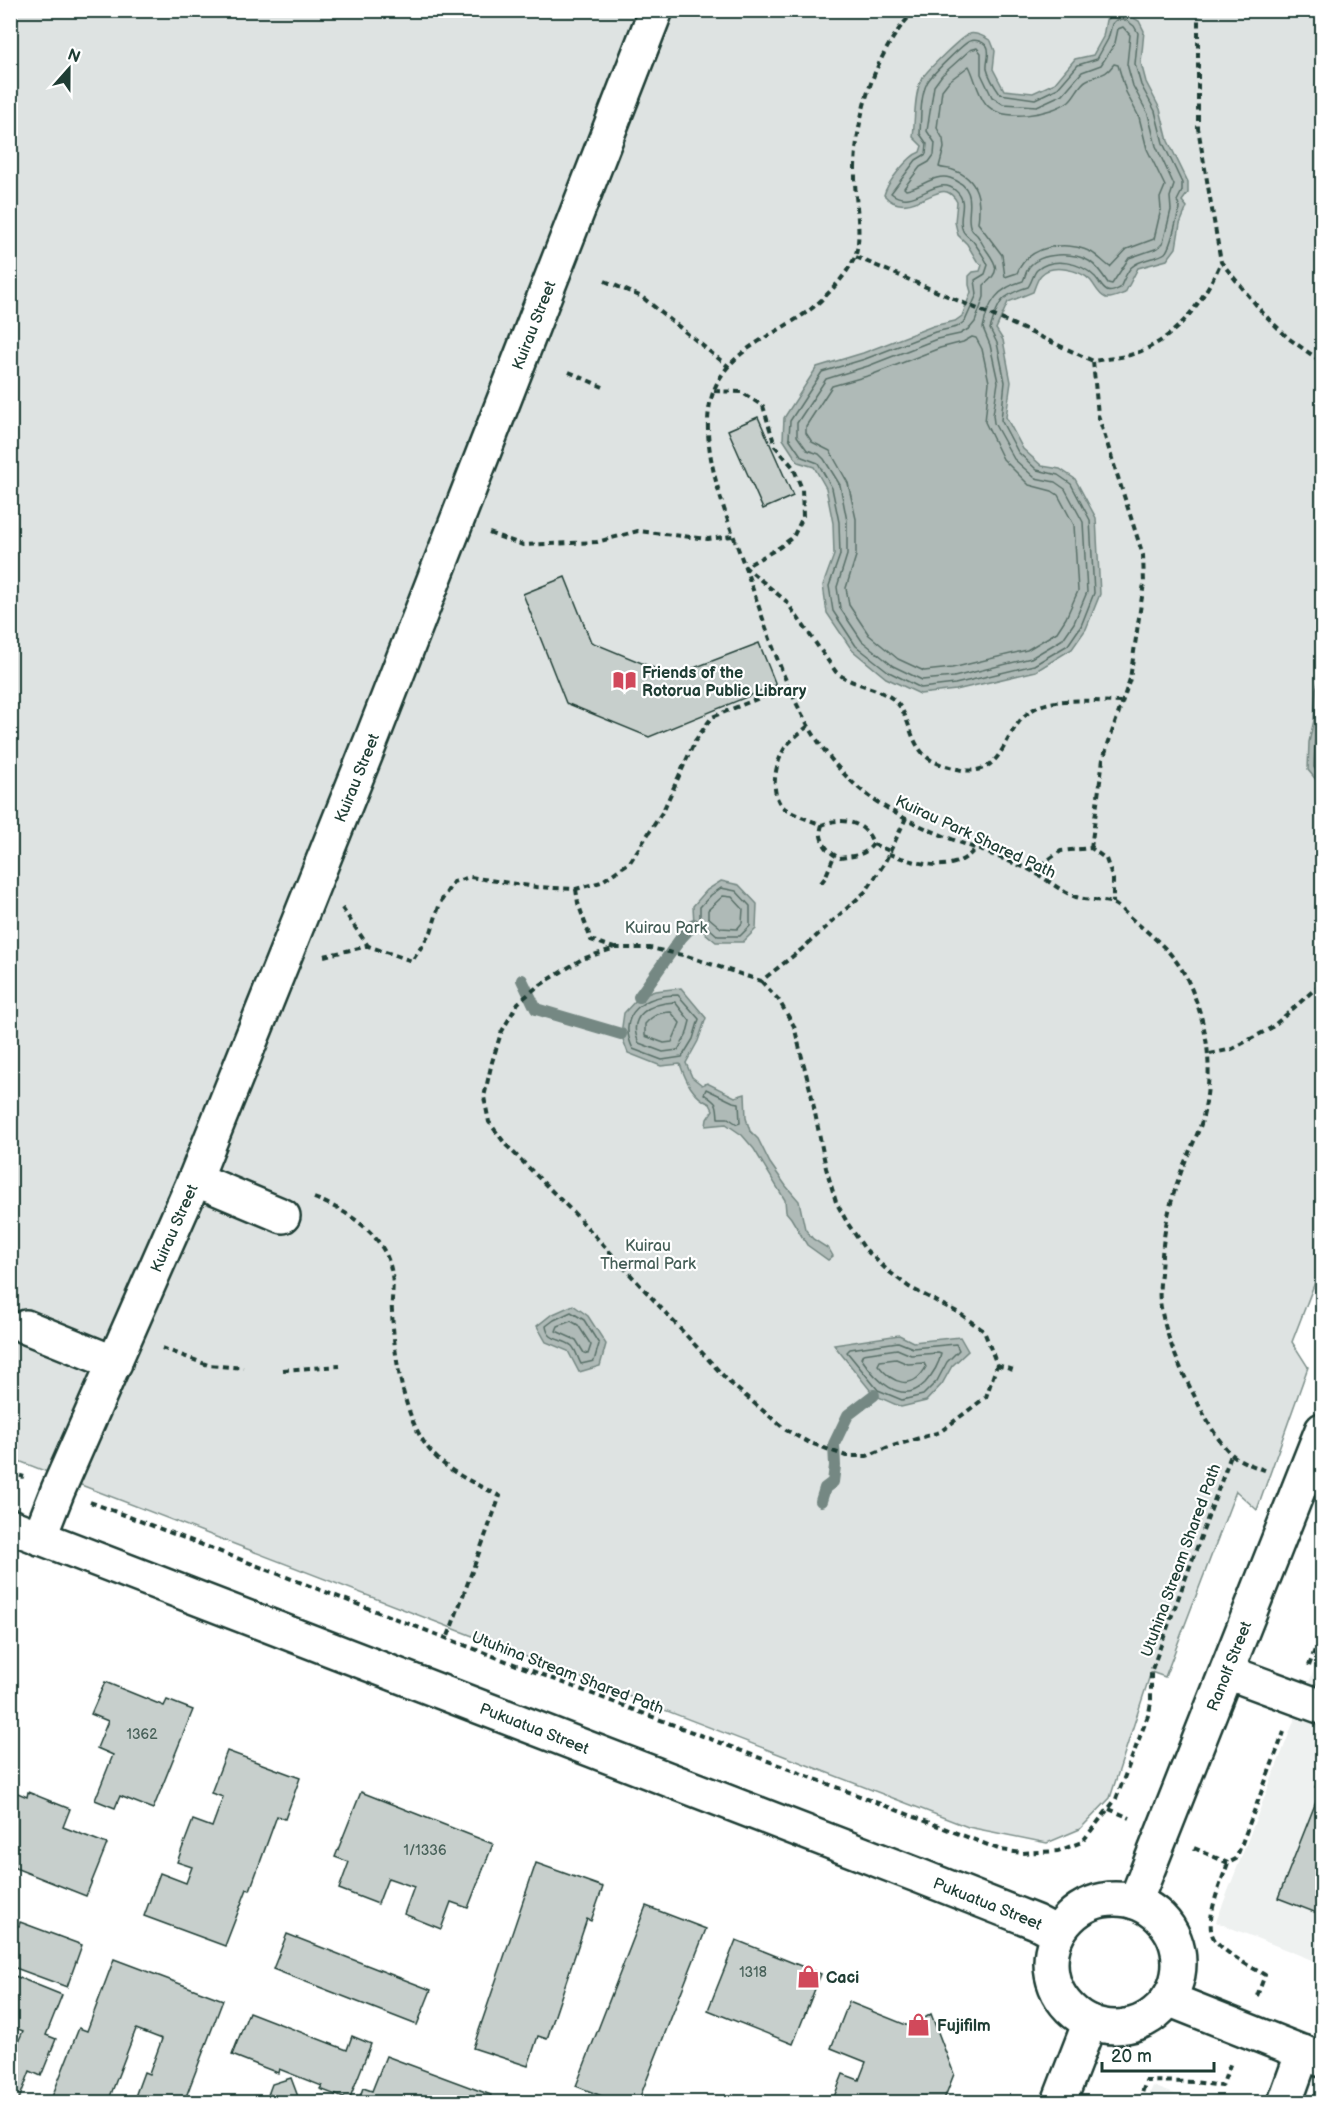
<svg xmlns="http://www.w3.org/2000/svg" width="1333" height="2113" font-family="'Balsamiq Sans',sans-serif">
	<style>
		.built { fill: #eef1f0 }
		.green { fill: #dee3e2; stroke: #7e908b; stroke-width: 1.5 }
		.water { fill: #afbab7; stroke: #758883; stroke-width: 1.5 }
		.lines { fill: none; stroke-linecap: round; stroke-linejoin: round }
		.shore { stroke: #596f68; stroke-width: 1.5 }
		.stream { stroke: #758883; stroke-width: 12 }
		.building { fill: #c7cfcc; stroke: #1f3d34; stroke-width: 1.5 }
		.minor-casing { stroke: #1f3d34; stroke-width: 38 }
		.major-casing { stroke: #1f3d34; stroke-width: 38 }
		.path { stroke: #1f3d34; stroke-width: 4; stroke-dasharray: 6 4.5; stroke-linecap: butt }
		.minor { stroke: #fff; stroke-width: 33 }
		.major { stroke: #fff; stroke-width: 33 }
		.labels { text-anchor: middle; stroke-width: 4.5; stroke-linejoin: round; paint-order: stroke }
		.number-label { font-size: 14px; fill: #49625a }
		.street-label { font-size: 16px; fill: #1f3d34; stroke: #fff }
		.poi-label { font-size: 16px; font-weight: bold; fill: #1f3d34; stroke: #fff; text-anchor: start }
		.park-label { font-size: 16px; fill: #455e57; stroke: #fff }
	</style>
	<rect width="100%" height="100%" fill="#fff"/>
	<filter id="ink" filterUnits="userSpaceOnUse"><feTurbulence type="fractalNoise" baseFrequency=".0167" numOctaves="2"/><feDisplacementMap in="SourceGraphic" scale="12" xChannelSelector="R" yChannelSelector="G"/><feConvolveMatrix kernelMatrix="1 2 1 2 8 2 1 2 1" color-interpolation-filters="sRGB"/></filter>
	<g filter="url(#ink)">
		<g class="built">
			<path d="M1322,1649v315l-106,-42z"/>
			<path d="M1153,2086l43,16h-50z"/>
		</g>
		<path class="green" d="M10,11h1312v1253l-30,78 16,25 -51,143 -21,-19 -71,186 -14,-5 -41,126 -30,31 -33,14 -79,-16 -957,-369z"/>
		<g class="water">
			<path d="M1115,14h12l12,7 5,10 -3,32 5,19 14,27 8,32 20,41v11l-6,8 5,6 -7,17 -4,24 -9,12 -29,8 -13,25c-6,2 -13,6 -19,5 -8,-3 -11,-13 -16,-18 -10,-10 -38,-17 -49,-5 -4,4 -6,12 -8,17l-25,10 -12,27 7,11 8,42 -5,35 17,32 19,17 18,3 15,10 21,39 4,76 -14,35 -14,20 -36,22 -80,19 -36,4 -34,-16 -34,-28 -25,-37 -4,-28 11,-30 -1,-32 -7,-35 -12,-21 -16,-5 -15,-23 1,-21 33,-51 46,-14 70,-27 22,-5 7,-5 9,-24 -2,-7v-9l4,-4 7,-1 2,-6 -5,-4 -10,-17 -9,-9 -3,-13 2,-20c-2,-4 -5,-8 -10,-10 -13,-5 -42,28 -63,3 3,-12 24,-39 36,-43l2,-6 -9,-9c2,-17 1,-41 8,-57 4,-8 41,-44 48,-46 8,-2 16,3 22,7l4,10 -2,18 11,21 29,3 22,-10 20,-24 18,-4 10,-18 3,-17z"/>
			<path d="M1322,672v115l-14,-17 1,-28 5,-22 2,-31z"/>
			<path d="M721,881l18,4 18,19 -1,25 -13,13h-27l-22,-18 -1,-18 14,-16z"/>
			<path d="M681,988l25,30 -8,23 -12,22 6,14 10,8 5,-2 28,14 10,-3 1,24 4,13 8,8 12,24 16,23 13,15 6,28 8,10 16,10 4,7 -5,4 -21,-15 -16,-27 -5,-6 -1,-12 -31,-51 -12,-14 -16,-11 -20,2 1,-7 6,-9 -3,-6c-17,-7 -24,-23 -30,-40l-19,2 -33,-13 -7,-19 3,-21 15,-16 16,-6z"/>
			<path d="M573,1305l15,11 18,28 -6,22 -21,6 -11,-21 -22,-9 -9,-16 14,-11z"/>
			<path d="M899,1335l14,7 47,-5 8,14 -16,15 -10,18 -16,17 -25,6 -27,-12 -40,-50z"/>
		</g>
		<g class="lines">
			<g class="shore">
				<path d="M1116,20h10l8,6 4,7 -3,31 6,21 14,26 8,32 19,40v8l-5,10 3,8c-5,12 -8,37 -15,44 -4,3 -9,4 -13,5 -22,6 -23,9 -32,30 -4,2 -9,5 -13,3 -6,-3 -8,-11 -13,-15 -13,-13 -41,-20 -57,-6 -4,4 -5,12 -9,17 -27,8 -30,15 -38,42l7,14 8,39 -4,38 17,32 19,18 21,5 13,9 19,36 4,73 -13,33 -13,19 -34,20 -79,19 -34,4 -32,-16 -33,-26 -23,-35 -4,-25 11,-31 -1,-33 -7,-34 -14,-25 -16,-6 -13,-19 1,-17 32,-49 43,-13 70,-27 22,-5 8,-6 12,-27 -2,-14 10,-6 3,-9c-3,-7 -10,-17 -15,-24 -3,-3 -8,-6 -10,-10 -7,-14 7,-28 -7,-40 -20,-19 -42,21 -65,2l25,-33 10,-6 1,-10 -7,-10c1,-16 0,-37 7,-51 2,-6 38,-41 43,-42 5,-2 13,0 17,5 4,6 -1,16 0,23 2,8 8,18 13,25l35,5 23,-11 20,-23 19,-6 11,-20 4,-15z"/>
				<path d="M1123,27l7,8 -3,29 6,22 15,28 8,32 18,39 -4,12 1,13 -8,33 -5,5 -29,10 -17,26 -4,-1c-5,-8 -11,-17 -19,-22 -16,-9 -48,-9 -60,6 -3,4 -4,10 -6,14 -25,7 -35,21 -40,47l7,17 8,37 -5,33 1,8 20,36 21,19 20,4 10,7 18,33 4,70 -13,31 -11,16 -32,19 -77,19 -32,3 -29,-14 -31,-25 -22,-33 -3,-21 10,-32v-34l-7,-36 -16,-26 -5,-5 -12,-4 -10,-14v-13l29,-44 42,-13 69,-27 23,-5 10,-6 5,-6 9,-25v-12c16,-13 14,-19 3,-34 -4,-5 -6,-11 -10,-16 -2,-2 -5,-4 -6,-7 -8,-12 12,-39 -21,-50 -15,-5 -29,10 -44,12l-2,-2 16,-21 9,-5 5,-7 1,-12 -8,-12 7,-45 8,-11 28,-25 7,-2 4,5v21l11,23 11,7 34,2 26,-12 19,-22 19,-7 14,-22 3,-14z"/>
				<path d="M1114,64l4,1 8,27 13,25 8,32 18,37 -5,12 1,11 -7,30 -27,10 -17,18c-6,-4 -12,-11 -19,-15 -26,-12 -62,-7 -74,21l-12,4 -3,-22 -24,-32c3,-23 1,-44 -25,-53 -5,-2 -10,-1 -14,-3l5,-19 -1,-9 -6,-11 5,-38 7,-9 20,-15c6,11 8,27 17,38 16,19 65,11 83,-3 7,-6 10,-17 18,-21 12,-7 17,-2 27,-16z"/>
				<path d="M972,337l4,1 6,11 7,33 -4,40 18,37 26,26 23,6 6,4 16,30 4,66 -12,27 -9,14 -30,18 -75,18 -28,3 -26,-12 -29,-24 -20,-30 -3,-17 10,-32v-37l-8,-36 -18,-32 -18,-9 -6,-9v-7l26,-40 39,-11 69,-27 23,-6z"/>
				<path d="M1322,690l-2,30 -5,23 -1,24 8,12"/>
				<path d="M721,888l15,3 14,15v20l-10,10h-22l-18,-16v-13l11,-12z"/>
				<path d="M723,896l9,1 11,12 -1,14 -5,6 -16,-1 -13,-11v-7z"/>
				<path d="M678,995l21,24 -6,20 -11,18 -20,3 -29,-11c-17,-36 12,-54 45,-54z"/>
				<path d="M675,1002l15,19 -4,15 -8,14 -15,2 -24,-9c-13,-28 12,-40 36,-41z"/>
				<path d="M671,1012l9,11 -8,19 -8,1 -19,-7v-12c8,-9 15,-12 26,-12z"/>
				<path d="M706,1089l27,13 6,1 1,20 -3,1 -9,-6h-10c-1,-17 -1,-14 -14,-24z"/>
				<path d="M571,1312l13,8 15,24 -5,17 -13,3c-3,-5 -5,-14 -9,-18 -10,-8 -24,-4 -26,-20l8,-6z"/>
				<path d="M571,1321l7,4 13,20 -3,9 -4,-1 -8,-13 -20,-9 2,-5z"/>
				<path d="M898,1342l15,6 43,-4 3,6 -12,12 -10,19 -14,14 -21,5 -24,-10 -31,-38 3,-3z"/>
				<path d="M897,1349l14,6 27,-2 3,1c-2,10 -9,21 -16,29 -24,24 -50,-4 -64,-25l2,-4z"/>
				<path d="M896,1359l12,5 16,-1 2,4c-14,25 -34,16 -48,-2l2,-4z"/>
			</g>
			<g class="stream">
				<path d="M522,980l14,29 85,25"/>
				<path d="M639,997l42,-59 13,-14"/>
				<path d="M821,1501l4,-13 8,-6 2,-16 -1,-22 14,-29 26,-20"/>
			</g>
		</g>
		<g class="building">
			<path d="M758,417l35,79 -30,13 -35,-79z"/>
			<path d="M565,577l26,65 82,34 86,-33 17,42 -127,52 -83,-34 -43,-109z"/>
			<path d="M105,1682l59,24 3,-6 26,10 -40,99 -33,-13 -5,12 -20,-8 18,-45 -16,-7 11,-27 -17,-7z"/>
			<path d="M227,1751l73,27 -15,41 -8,-3 -27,74 -3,-1 -22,57 -81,-30 16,-43 26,10 6,-16 -15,-5 16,-42 19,7 11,-30 -12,-4z"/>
			<path d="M1322,1768v22l-7,-3z"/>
			<path d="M13,1791l14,6 1,-5 42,17 -7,18 44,17 -21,52 -76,-30v-69z"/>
			<path d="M361,1792l132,52 -25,64 -17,-6 -10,27 -37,-15 10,-27 -26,-9 -10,26 -39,-15 10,-27 -14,-5z"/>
			<path d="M1316,1802l6,2v111l-44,-17z"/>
			<path d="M536,1863l67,24 -12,34 -4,-2 -40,120 -9,-3 -10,30 -55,-18z"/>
			<path d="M646,1906l60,23 -68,173h-21l-41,-16z"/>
			<path d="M20,1922l62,23 -15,42 -57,-21v-43l9,3z"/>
			<path d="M287,1934l144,56 -14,35 -144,-56z"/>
			<path d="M736,1940l85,34 -28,70 -85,-34z"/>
			<path d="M114,1959l109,41 -39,102h-51l11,-30 5,2 13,-35 -26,-10 -28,73h-58l29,-74 8,3z"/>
			<path d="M10,1974l52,21 -16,40 10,4 -15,37 -11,-5 -12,31h-8v-42l13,-29 -13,-5z"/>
			<path d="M849,2002l62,25 20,-13 23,60 -11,28h-111l11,-28 16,6 7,-18 -35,-14z"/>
			<path d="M249,2012l98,38 5,-14 19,8 -22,56 -29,-11 2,-3 -43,-17 -1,4 -46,-18z"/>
			<path d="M386,2056l105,39 -2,7h-131l5,-14 9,3z"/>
			<path d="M291,2078l9,24h-30l-2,-7 4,-11z"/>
		</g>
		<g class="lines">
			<defs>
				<g id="minor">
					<path d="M195,1179l88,37"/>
					<path d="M26,1327l89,36"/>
					<path id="s1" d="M39,1538l19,-48 137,-311 93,-231 85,-212 283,-726"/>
					<path d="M1227,1672l95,35"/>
					<path d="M1285,2102l18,-50"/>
				</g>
				<g id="major">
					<path id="s2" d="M10,1526l907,349 119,47 21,11"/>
					<circle cx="1115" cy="1963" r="64"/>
					<path id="s3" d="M1135,1902l187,-472"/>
					<path d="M1168,1999l154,61"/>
					<path d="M1059,2102l31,-80"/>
				</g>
			</defs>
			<use href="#minor" class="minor-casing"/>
			<use href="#major" class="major-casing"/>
			<g class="path">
				<path d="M914,10c-5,8 -12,14 -17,22 -29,42 -43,97 -42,147 0,23 9,63 -2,82 -10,18 -26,35 -42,48 -34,26 -80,38 -97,81 -19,48 11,123 28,169 28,75 48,162 107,220 46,46 121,65 179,90 17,8 31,22 48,28 11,4 25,2 36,6 7,3 15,12 21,17 22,18 43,35 55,61 21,46 27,94 13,143 -6,17 -15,33 -21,51 -12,32 -18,64 -19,98 -1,9 -2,19 -1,28 4,31 19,66 34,94 8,17 25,50 40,61 9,7 23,11 33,15"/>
				<path d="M1198,10v118l23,134 41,50 26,26 34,24"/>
				<path d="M856,257l152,65 85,39"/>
				<path d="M605,281l37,16 87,70"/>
				<path d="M569,372l34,15"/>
				<path d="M714,391l27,1 22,14 12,40 18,21 9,22 1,28 -10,20 -13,10 -35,20 41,34 50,71c17,14 39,14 57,27 19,15 14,46 38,61 9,5 21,8 31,10 48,7 38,-48 78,-64 21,-9 59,-4 82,-4"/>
				<path d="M489,533l34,12 74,-3 41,-11 70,8 25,-3"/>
				<path d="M808,726c-7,6 -15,12 -21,19 -11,14 -19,48 -4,62 10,8 27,13 39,18 19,-9 45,-3 51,19 -8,12 -20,12 -33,14 -13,-5 -23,-20 -18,-33"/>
				<path d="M873,844l17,7"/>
				<path d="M1091,848l12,-89 27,-80 14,-96 -1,-28 -45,-140 -5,-54c12,-2 25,-3 37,-6 45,-13 73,-53 91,-93"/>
				<path d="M889,854c27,9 64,22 86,-5"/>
				<path d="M1032,871l29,-20 30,-3 15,11 7,20v24"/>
				<path d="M821,883l4,-5 9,-22"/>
				<path d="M576,889l2,14 13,37 23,8"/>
				<path d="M342,908l26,38"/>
				<path d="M324,956l44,-10 44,15 19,-29 9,-29 13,-21 17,-5 66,10 40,2 25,-7 29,-20 33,-51 32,-70 17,-24 77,-31"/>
				<path d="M761,981l17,18 16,27 17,67 15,75 10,34 12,22 17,25 22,21 22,17 50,26 25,18 13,34 -11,32 -46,35 -54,16 -19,8h-21l-38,-14 -22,-12 -57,-48 -156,-170 -67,-67 -17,-23 -5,-25 8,-35 9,-29 17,-30 19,-16 45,-28 33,-11h35l37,8 74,25 41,-32 64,-58 18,-27 22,-46"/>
				<path d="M1210,1054l22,-5 39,-21 51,-45"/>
				<path d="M314,1198c34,13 73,37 78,77 2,12 -1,25 0,37 2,42 11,111 42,143 18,19 42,29 66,41l-53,143"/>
				<path d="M162,1348l46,17 35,3"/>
				<path d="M997,1365l20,6"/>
				<path d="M283,1370l57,-4"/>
				<path d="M10,1472l14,5"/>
				<path d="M90,1502l911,348 21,3 36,-2 24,-9 34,-43 33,-86 2,-11v-30l80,-217"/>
				<path d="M1309,1666l13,-36"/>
				<path d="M1109,1809l21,9"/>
				<path d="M1194,1848l34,15"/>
				<path d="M1257,1996l8,-21c-17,-10 -38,-20 -50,-35 -13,-16 7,-60 13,-77l8,-4 48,-127"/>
				<path d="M1139,2102l7,-21 48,1 28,4 9,-24"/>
			</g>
			<use href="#minor" class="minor"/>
			<use href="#major" class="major"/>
		</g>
	</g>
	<defs>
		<symbol id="library-bare" viewBox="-9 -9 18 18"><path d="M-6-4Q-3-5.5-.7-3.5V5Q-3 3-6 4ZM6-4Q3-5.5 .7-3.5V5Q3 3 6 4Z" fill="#d1495b" stroke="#fff" stroke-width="2.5" paint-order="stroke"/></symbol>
		<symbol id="shop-bare" viewBox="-9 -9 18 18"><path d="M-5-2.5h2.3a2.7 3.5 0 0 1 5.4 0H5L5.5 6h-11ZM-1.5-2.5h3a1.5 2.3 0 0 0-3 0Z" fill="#d1495b" stroke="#fff" stroke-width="2.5" paint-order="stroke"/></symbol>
	</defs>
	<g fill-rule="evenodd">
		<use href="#library-bare" x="608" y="664" width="33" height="33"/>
		<use href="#shop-bare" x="792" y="1960" width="33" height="33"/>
		<use href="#shop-bare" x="902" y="2008" width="33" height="33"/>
	</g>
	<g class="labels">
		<g class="number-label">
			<text x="142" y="1739">1362</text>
			<text x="425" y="1855">1/1336</text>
			<text x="753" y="1977">1318</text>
		</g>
		<g class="street-label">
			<text dy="6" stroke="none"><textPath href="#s1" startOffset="1310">Kuirau Street</textPath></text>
			<text dy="6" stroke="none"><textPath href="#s1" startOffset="824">Kuirau Street</textPath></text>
			<text transform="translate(976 836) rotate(25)" y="6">Kuirau Park Shared Path</text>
			<text dy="6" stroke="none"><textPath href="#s1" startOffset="338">Kuirau Street</textPath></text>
			<text transform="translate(1180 1560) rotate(-70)" y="6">Utuhina Stream Shared Path</text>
			<text dy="6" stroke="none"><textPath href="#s3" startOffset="254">Ranolf Street</textPath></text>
			<text transform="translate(568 1672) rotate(21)" y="6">Utuhina Stream Shared Path</text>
			<text dy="6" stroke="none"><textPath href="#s2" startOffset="562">Pukuatua Street</textPath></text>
			<text dy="6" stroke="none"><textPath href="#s2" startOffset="1048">Pukuatua Street</textPath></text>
		</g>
		<g class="poi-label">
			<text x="642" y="678">Friends of the<tspan x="642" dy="18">Rotorua Public Library</tspan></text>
			<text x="826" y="1983">Caci</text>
			<text x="937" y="2031">Fujifilm</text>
		</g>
		<g class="park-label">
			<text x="666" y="933">Kuirau Park</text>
			<text x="648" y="1251">Kuirau<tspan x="648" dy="18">Thermal Park</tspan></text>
		</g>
	</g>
	<rect width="1333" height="2113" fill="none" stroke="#fff" stroke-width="36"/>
	<rect x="18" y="18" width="1297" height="2077" fill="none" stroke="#1f3d34" stroke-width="2" filter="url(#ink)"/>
	<g transform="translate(69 69) rotate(21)" stroke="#ffffff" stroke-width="4.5" paint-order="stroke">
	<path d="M0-4.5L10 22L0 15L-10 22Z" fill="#1f3d34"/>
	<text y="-9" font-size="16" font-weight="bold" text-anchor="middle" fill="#1f3d34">N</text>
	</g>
	<path d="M1102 2062v9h112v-9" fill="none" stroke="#1f3d34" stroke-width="3"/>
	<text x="1111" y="2062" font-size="18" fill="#1f3d34" stroke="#ffffff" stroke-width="4.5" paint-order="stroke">20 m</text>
</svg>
